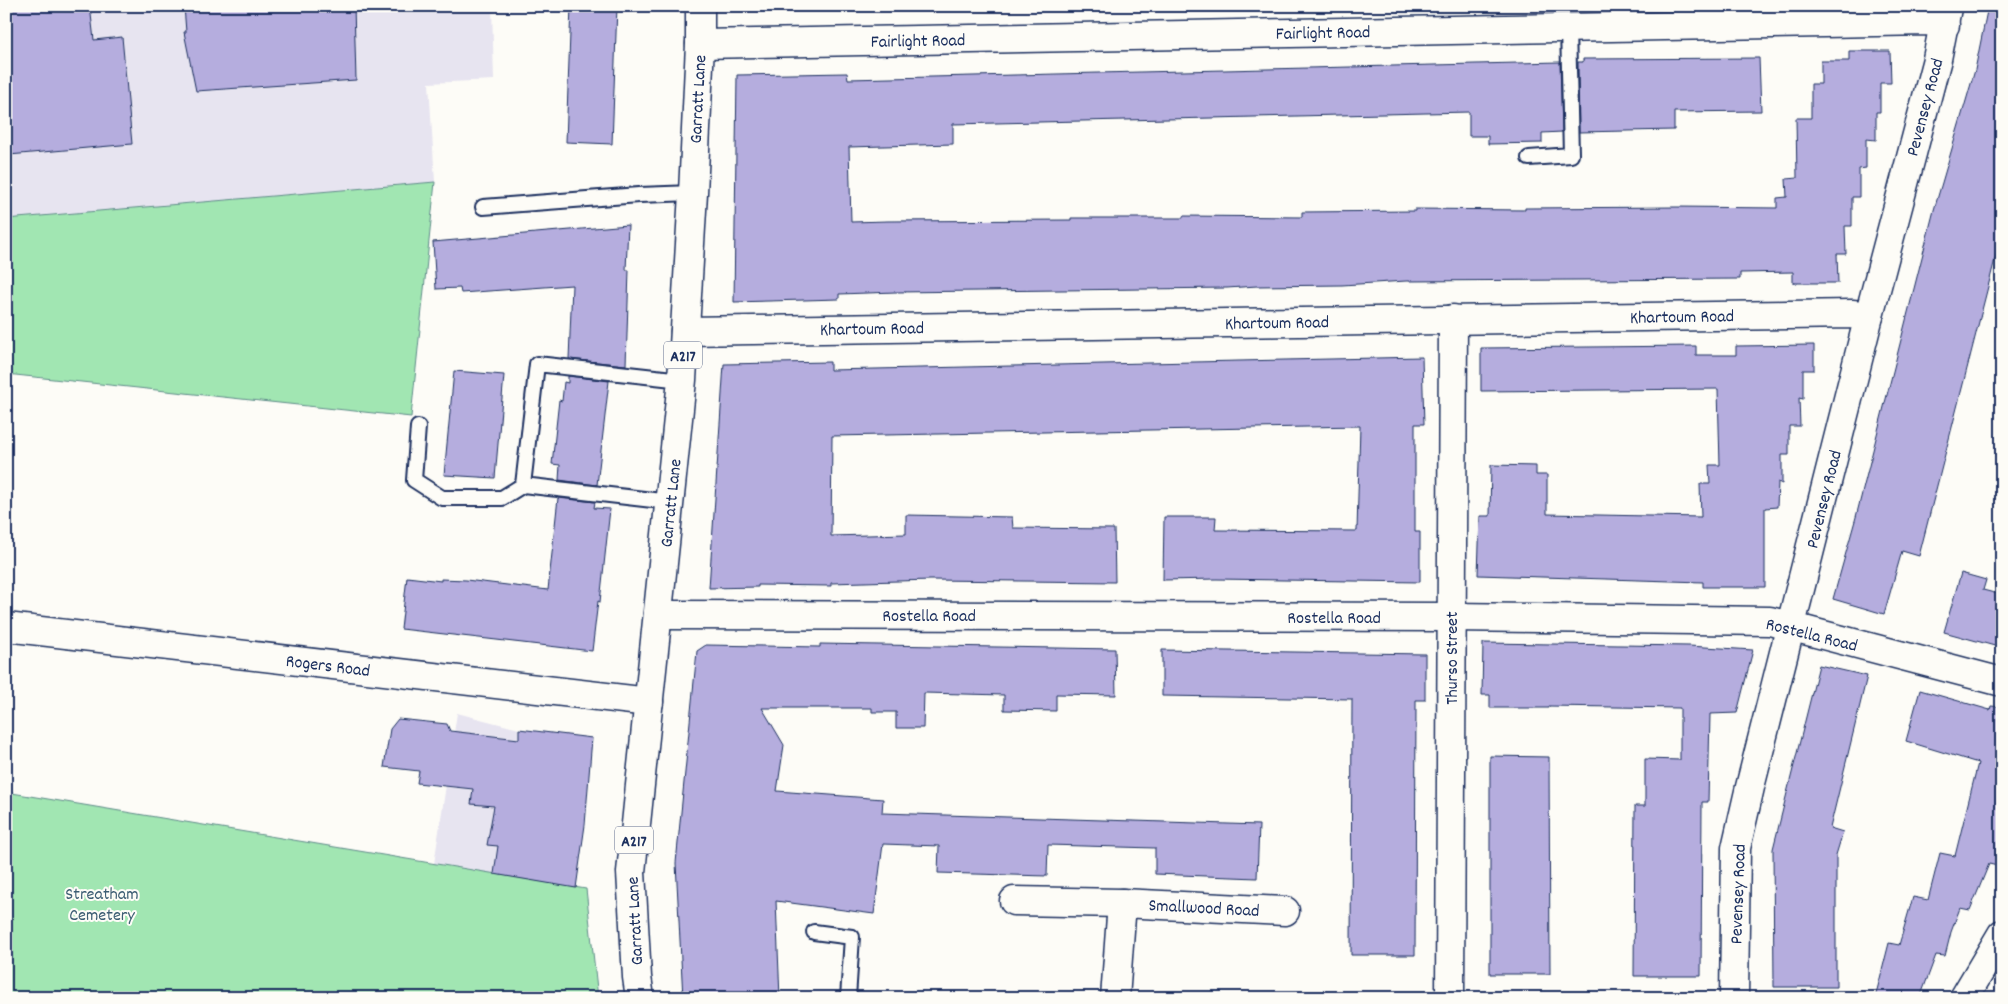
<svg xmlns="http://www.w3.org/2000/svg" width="2008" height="1004" font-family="Dekko,sans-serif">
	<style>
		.built { fill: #e7e4f0 }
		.green { fill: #a1e6b2; stroke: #5e8a88 }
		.building { fill: #b5adde; stroke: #1b2f5e }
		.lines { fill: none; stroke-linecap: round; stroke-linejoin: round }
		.service-casing { stroke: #1b2f5e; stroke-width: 18 }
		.minor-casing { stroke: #1b2f5e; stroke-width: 31 }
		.primary-casing { stroke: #1b2f5e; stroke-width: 31 }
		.service { stroke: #fdfcf7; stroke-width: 14 }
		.minor { stroke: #fdfcf7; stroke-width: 28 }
		.primary { stroke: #fdfcf7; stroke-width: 28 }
		.labels { text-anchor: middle; stroke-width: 4; stroke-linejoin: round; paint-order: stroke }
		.shield { fill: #fdfcf7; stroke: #5f6c8c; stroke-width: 1 }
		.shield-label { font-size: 16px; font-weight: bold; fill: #1b2f5e }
		.street-label { font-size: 18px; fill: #1b2f5e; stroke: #fdfcf7 }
		.park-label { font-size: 18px; fill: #3c5d73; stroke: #fdfcf7 }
	</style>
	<rect width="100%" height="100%" fill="#fdfcf7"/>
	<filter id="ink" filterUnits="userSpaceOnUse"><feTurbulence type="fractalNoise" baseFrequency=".02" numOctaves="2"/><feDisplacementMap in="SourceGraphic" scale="10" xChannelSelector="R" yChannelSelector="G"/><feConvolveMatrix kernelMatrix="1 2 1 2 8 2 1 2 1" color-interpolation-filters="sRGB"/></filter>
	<g filter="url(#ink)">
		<g class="built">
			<path d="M6,6h486l2,74 -65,3 6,99 -429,37z"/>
			<path d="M457,713l62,16 73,9 -8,89 -8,61 -142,-24z"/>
		</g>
		<g class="green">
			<path d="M435,182l-24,235 -405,-43v-155z"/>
			<path d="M6,792l580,97 12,109h-592z"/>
		</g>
		<g class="building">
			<path d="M6,6h84l4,34 28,-3 10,107 -123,11 -3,-27z"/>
			<path d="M184,6h170l2,74 -160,11 -12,-59h2z"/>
			<path d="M571,6h46l-5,138 -46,-2z"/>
			<path d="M1988,6h14v226l-83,324 -17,-5 -18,63 -51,-15 23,-82 78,-307 41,-140z"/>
			<path d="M1849,51h41l1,32h-11v29h-4v28l-10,-1v29l-7,1v28h-7v29h-7l1,28h-9l1,29h-45v-11l-53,1v6l-334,2 -64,4 -85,1 -30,2 -331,4 -57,2v5l-105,3 3,-227 110,-2 1,6 712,-17 2,70 -20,1v10l-54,1v-8h-19v-24l-516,12v20l-104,3 2,75 37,-1 183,-1v-2h112v-2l119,1v-5l113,-1v-2l110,1v-2l152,-1 100,1v-10l10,-1 -1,-18 11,-1 -1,-60h15v-34h10v-23h28z"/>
			<path d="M1759,58l2,53 -87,1v18l-95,2 -1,-70h5v-3z"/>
			<path d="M628,225l-2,45h3l-3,95 -57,-6 3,-74 -111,8 -1,-5 -24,1 -3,-47z"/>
			<path d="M1814,345v25h-11v29l-4,-1 1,28h-11v29h-7v29l-4,-2 -1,25 -12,1v79h-62v-5l-225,-7 2,-59h10l1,-51 45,1v9h11v39l154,3 -1,-33h10l-1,-19h11l-2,-76 -237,2v-43l215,-2v9h40v-9z"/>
			<path d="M1422,357l2,67h-9v108h5v50l-204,-3 -53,1 1,-63h52l-1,13 142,1 3,-105 -528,10 -1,100 75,-2v-19l106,2 1,11 101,1 1,53 -184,-2 -100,3v3l-73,-1v2l-49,1 15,-224 106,-2v8z"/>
			<path d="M454,371l50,4 -9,103 -51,-3z"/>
			<path d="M568,376l41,5 -12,104 -38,-5 1,-15 -8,-1 7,-64 3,1 2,-19 4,1z"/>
			<path d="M558,498l37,4 -1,6 16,1 -10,93 -2,-1 -6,50 -191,-22 6,-52 34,4v-2l25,1 82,10z"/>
			<path d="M1961,573l25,7 -3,10 19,5v53l-58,-16z"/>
			<path d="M1483,643l206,3 64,4 -16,63 -27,1 -2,88h-6l-1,174h-67l1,-170h10v-47l35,1v-52l-131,-2v2h-59v-13h-8z"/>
			<path d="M820,644l295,5 1,46 -60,-1v17l-52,-1v-15l-80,-2 -1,35h-27v-16h-24v-4h-110l22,37 -7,46 106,8 -1,14 377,12 -2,53 -102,-4v-26l-107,-3 -1,31 -109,-3 1,-27 -56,-2 -9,70 -98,-13 4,97h-97l-7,-135 21,-212 9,-6 114,2z"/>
			<path d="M1162,650l263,4v46h-9l-1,255h-64l1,-256 -190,-3z"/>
			<path d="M1819,665l48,11 -37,152 13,4 -7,23v132h-62l-1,-138z"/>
			<path d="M1920,690l70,20 1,-4 11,1v160l-13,-3 -19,46 -10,-2 -9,24 -6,24 -9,-1 -16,43h-45l14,-55 10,2 14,-48 15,3 12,-47 15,3 23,-93 -72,-22z"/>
			<path d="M398,719l49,5 3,7 69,8v-10l73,9 -7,87 -9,63 -82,-14 4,-28 -11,-1 7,-39 -23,-2 2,-15 -56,-6 2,-12 -35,-4 6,-38z"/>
			<path d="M1490,756l59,1 1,217h-60z"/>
		</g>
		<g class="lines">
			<defs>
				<g id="service">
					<path d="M1529,158l42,-3 -3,-128"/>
					<path d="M483,207l156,-12 54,-2"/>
					<path d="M418,427l-4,53 28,18h60l21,-13"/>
					<path d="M670,502l-147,-17 14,-121 145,16"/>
					<path d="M814,932l38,5 -4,61"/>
				</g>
				<g id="minor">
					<path d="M700,44l1228,-23 17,4"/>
					<path d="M685,331l1167,-17 17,2"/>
					<path d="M659,615l792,2 319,4 232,61"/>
					<path d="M6,627l643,75"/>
					<path d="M1014,901l108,2"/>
					<path d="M1115,998l7,-95 163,8"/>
					<path d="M1450,998l3,-679"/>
					<path d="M1734,998l2,-150 14,-61 119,-471 68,-257 10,-51"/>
					<path d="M1964,998l38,-64"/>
				</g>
				<path id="primary" d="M640,998l-3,-21 -6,-105 51,-492 11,-187 7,-149v-38"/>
			</defs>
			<use href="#service" class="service-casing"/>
			<use href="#minor" class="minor-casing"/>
			<use href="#primary" class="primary-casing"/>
			<use href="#service" class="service"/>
			<use href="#minor" class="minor"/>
			<use href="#primary" class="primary"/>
		</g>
	</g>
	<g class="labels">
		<g class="shield">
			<rect x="664" y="341.5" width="38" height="27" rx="4"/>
			<rect x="615" y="826.5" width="38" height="27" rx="4"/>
		</g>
		<g class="shield-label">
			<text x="683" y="361">A217</text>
			<text x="634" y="846">A217</text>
		</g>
		<g class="street-label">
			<text transform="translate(1323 32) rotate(-1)" y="6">Fairlight Road</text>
			<text transform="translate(918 40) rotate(-1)" y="6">Fairlight Road</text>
			<text transform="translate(697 99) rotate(-87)" y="6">Garratt Lane</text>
			<text transform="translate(1924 107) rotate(-75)" y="6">Pevensey Road</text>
			<text transform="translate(1682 316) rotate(-1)" y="6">Khartoum Road</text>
			<text transform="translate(1277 322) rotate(-1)" y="6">Khartoum Road</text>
			<text transform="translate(872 328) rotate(-1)" y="6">Khartoum Road</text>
			<text transform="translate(1823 499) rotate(-76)" y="6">Pevensey Road</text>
			<text transform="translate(670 503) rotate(-84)" y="6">Garratt Lane</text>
			<text x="929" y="621">Rostella Road</text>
			<text x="1334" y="623">Rostella Road</text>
			<text transform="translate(1812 634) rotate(14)" y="6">Rostella Road</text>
			<text transform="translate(1451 658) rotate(-90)" y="6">Thurso Street</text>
			<text transform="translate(328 665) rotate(7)" y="6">Rogers Road</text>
			<text transform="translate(1737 894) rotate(-88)" y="6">Pevensey Road</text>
			<text transform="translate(1204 907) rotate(3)" y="6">Smallwood Road</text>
			<text transform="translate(634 921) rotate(-93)" y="6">Garratt Lane</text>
		</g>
		<g class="park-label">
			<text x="102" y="899">Streatham<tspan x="102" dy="21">Cemetery</tspan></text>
		</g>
	</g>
	<rect width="2008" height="1004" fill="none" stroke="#fdfcf7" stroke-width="25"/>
	<rect x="12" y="12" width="1983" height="979" fill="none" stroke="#1b2f5e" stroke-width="2" filter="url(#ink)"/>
</svg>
